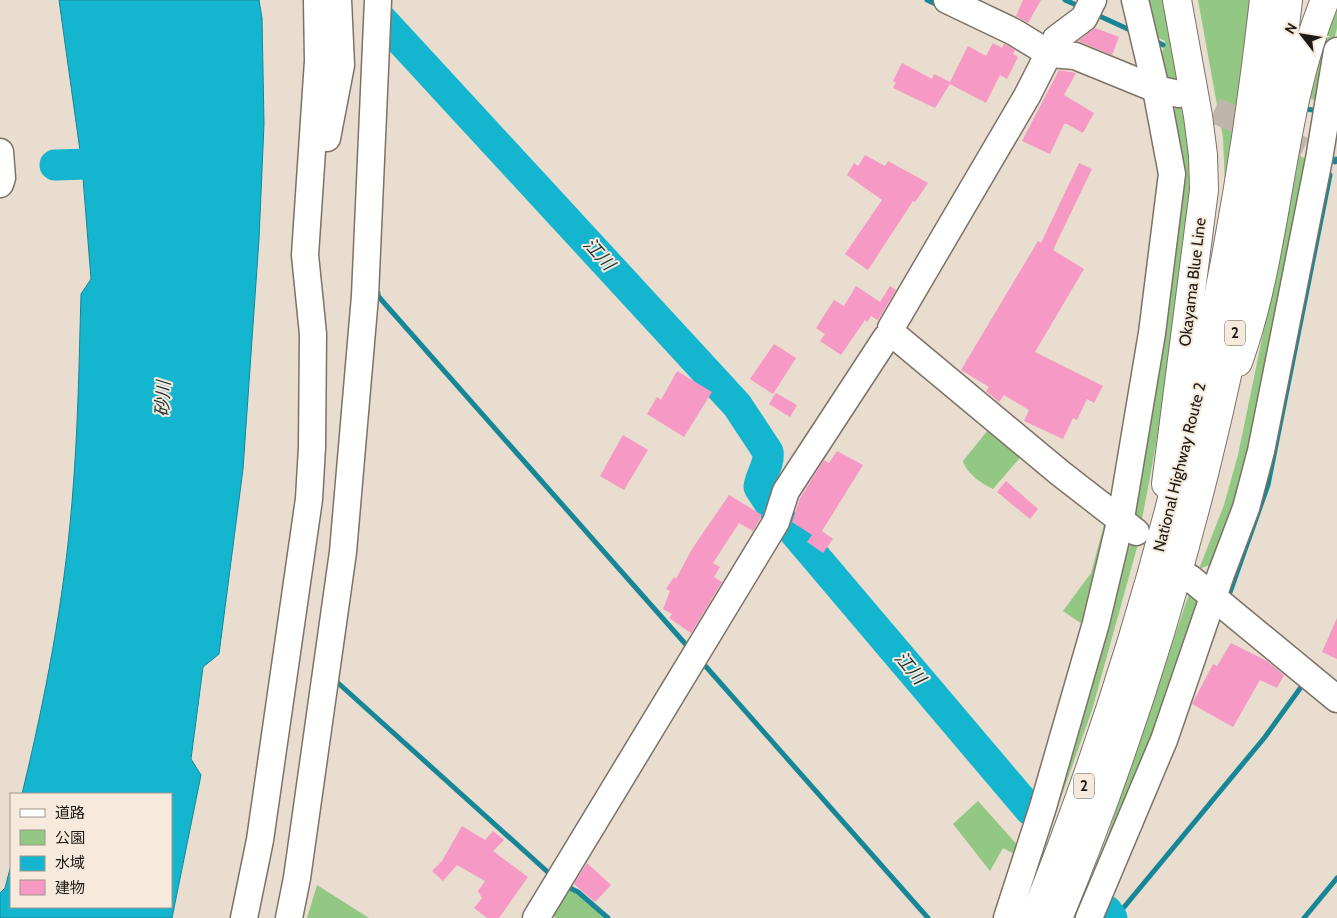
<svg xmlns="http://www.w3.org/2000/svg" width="1337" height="918" font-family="Cabin,'Noto Sans JP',sans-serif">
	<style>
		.green { fill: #92c883 }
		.water { fill: #14b5cf; stroke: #178697 }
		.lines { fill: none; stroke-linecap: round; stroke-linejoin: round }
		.stream { stroke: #178697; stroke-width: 5 }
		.river { stroke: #14b5cf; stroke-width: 31 }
		.building { fill: #f699c5 }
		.minor-tunnel { stroke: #bfb6aa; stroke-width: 26; stroke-dasharray: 26 13; stroke-linecap: butt }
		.minor-casing { stroke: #7c7366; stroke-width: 29 }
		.major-casing { stroke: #7c7366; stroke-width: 30 }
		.highway-casing { stroke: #7c7366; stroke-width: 30 }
		.minor { stroke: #fff; stroke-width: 26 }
		.major { stroke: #fff; stroke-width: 28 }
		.highway { stroke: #fff; stroke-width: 28 }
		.labels { text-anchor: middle; stroke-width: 4; stroke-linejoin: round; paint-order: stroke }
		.shield { fill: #f5eadc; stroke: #5e5850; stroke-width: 1 }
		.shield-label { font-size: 15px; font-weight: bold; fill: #1d1914 }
		.street-label { font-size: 16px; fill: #1d1914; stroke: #f5eadc }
		.water-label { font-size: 18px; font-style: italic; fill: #1c3338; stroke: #f5eadc }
	</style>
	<rect width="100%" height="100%" fill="#e8ddcf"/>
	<g class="green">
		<path d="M1143,0h23l17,80 -21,-4 -7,-29 8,4 2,-10 -13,-6z"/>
		<path d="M1198,0h54l-5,44 -22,142 -2,-48z"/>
		<path d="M1337,2v26l-18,75 -9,-5 9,-43z"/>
		<path d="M1184,101c17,65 2,143 -8,208 -10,71 -20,143 -35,214l-10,-13 40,-398z"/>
		<path d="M1298,155l8,4 -57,312 -34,92 -16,6 25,-64 14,-50 60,-291z"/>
		<path d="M992,425l32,28 -31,36c-11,-5 -27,-16 -30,-28z"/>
		<path d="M1106,517l2,6 -23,103 -22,-15 28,-38z"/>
		<path d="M1138,544l-46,166 -42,119 -6,-5 83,-278z"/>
		<path d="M1191,588l11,10 -46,138 -64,146z"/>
		<path d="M978,801l43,48 -3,7 -15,-8 -13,23 -37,-47z"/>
		<path d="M317,885l52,33h-62z"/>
		<path d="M562,887l11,4 32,27h-49l-6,-5z"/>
	</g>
	<path class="water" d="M59,0h200l3,18 2,106 -5,115 -16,230 -24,185 -16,13 -12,92 10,16 -29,143h-172v-25l5,-5 6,-23v42h160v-113h-149c23,-95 42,-193 50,-292 6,-69 7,-139 9,-208l10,-15 -9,-114z"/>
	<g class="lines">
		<g class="stream">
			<path d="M927,0l13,6"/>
			<path d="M1065,0l16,7"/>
			<path d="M1095,14l35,16"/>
			<path d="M1153,40l10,5"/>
			<path d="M1306,109l13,2"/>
			<path d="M1335,162l1,-3"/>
			<path d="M378,293v3l311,352"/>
			<path d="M1228,598l40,-113 62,-310"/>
			<path d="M701,661l227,257"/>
			<path d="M337,682l214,193"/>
			<path d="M564,885l14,7 30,26"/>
			<path d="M1104,918l4,-5"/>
			<path d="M1115,918l150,-181 39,-54"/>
			<path d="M1304,918l33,-40"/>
		</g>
		<g class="river">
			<path d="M379,19l3,1 355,385 31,47c2,12 -8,24 -9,35l13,20"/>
			<path d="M55,165l69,-2"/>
			<path d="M790,527l240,283"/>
			<path d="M1107,911l5,7"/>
		</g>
	</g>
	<g class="building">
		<path d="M1023,0h18l-13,23 -12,-7z"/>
		<path d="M1095,28l24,9 -7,18 -34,-14z"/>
		<path d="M993,43l9,5 2,-4 3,1 8,5 -2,4 5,3 -11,22 -7,-4 -14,28 -36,-19 -15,24 -42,-20 3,-5 -3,-2 9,-18 30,16 2,-5 16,8 18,-36 18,10z"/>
		<path d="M1059,70l17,3 -12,22 30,18 -11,20 -16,-9h-3l-14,30 -28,-13z"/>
		<path d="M865,155l20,11 3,-5 40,22 -13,19 -2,-1 -45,69 -23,-16 37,-54 -35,-25 7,-12 4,3z"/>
		<path d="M1079,163l13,6 -39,81 31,19 -49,83 68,34 -9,17 -7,-4 -10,21 -4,-2 -10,21 -39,-18 5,-11 -25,-15 -5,7 -13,-11 3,-4 -28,-17 77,-129 3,2z"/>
		<path d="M856,286l24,16 10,-16 6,4 -18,30 -7,-4 -4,6 -2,-2 -24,35 -21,-14 5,-7 -9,-6 18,-28 10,6z"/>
		<path d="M774,344l22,14 -23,36 -23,-15z"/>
		<path d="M677,371l35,21 -28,45 -37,-23 10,-17 4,3z"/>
		<path d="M776,393l21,12 -7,12 -21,-13z"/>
		<path d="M623,435l25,15 -24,40 -24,-14z"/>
		<path d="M837,451l26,14 -41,66 11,8 -10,14 -16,-11 5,-7 -20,-13 8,-24 24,-38 5,3z"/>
		<path d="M1006,481l32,28 -8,10 -33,-27z"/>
		<path d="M729,495l33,20 -9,16 -14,-8 -26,40 7,4 -6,10 8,5 -31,51 -22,-15 3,-4 -9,-5 7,-18 -4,-2 8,-12 2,2 16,-30z"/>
		<path d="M1337,618v41l-15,-7z"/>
		<path d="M1231,643l36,18 17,14 -7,13 -17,-8 -27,47 -41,-23 21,-40 4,2z"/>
		<path d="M462,826l23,14 8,-9 11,9 -11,11 35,26 -29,41h-12l-13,-10 8,-10 -4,-7 7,-10 -28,-16 -14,16 -11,-10 10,-10z"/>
		<path d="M587,863l24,22 -16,17 -21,-18z"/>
	</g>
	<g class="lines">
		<path class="minor-tunnel" d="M1179,94l124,56"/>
		<defs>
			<g id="minor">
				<path d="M947,0l67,32 36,22 25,2 81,33 23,5"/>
				<path d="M1093,0l-9,18 -28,21 -29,57 -136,232 2,6 167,139 76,59"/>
				<path d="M327,138l14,-73 -3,-65"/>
				<path d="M0,152l2,26 -2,6"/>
				<path d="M1190,578l147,121"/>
				<path d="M244,918l16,-78 49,-341 3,-52 1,-113 -8,-79 13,-194 -1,-61"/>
				<path d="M289,918l8,-40 46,-326 22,-256 13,-296"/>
				<path d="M536,918l240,-396 10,-31 100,-153 7,-4"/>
				<path d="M1007,918l36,-111 53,-184 25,-105 31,-185 20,-159 -16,-85 -21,-89"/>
				<path d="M1089,918l75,-178 57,-166 25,-66 15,-57 58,-292 18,-108"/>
			</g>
			<g id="major">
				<path d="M1238,362c42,-117 40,-247 87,-362"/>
				<path d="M1166,484l38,-294 -1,-35 -5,-39 -21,-116"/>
			</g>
			<g id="highway">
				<path d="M1034,918c118,-294 195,-603 230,-918"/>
				<path d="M1058,918c121,-291 196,-605 230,-918"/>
			</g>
		</defs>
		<use href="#minor" class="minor-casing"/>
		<use href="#major" class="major-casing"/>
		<use href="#highway" class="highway-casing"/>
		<use href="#minor" class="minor"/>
		<use href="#major" class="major"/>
		<use href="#highway" class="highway"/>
	</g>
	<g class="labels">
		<g class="shield">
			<rect x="1225" y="320.5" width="20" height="25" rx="4"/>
			<rect x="1074" y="773.5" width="20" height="25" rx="4"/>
		</g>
		<g class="shield-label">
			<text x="1235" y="338">2</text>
			<text x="1084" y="791">2</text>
		</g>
		<g class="street-label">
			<text transform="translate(1192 282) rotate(-83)" y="6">Okayama Blue Line</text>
			<text transform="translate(1179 467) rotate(-76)" y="6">National Highway Route 2</text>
		</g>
		<g class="water-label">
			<text transform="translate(599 254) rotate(48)" y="6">江川</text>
			<text transform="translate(163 399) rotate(-87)" y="6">砂川</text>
			<text transform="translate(910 668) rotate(50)" y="6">江川</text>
		</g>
	</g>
	<rect x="10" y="793" width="162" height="115" fill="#f5eadc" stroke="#9f968c"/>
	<rect x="20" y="809" width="25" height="8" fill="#ffffff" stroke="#9f968c"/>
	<text x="55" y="818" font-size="15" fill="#1d1914">道路</text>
	<rect x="20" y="830" width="25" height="15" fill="#92c883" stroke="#9f968c"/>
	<text x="55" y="843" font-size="15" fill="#1d1914">公園</text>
	<rect x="20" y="856" width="25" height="15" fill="#14b5cf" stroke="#9f968c"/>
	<text x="55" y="868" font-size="15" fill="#1d1914">水域</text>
	<rect x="20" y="880" width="25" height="15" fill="#f699c5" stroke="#9f968c"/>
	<text x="55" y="893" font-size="15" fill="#1d1914">建物</text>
	<g transform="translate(1302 35) rotate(301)" stroke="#f5eadc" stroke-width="4" paint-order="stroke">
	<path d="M0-4L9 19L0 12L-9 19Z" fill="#1d1914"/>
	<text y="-8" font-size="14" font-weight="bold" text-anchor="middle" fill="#1d1914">N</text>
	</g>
</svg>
